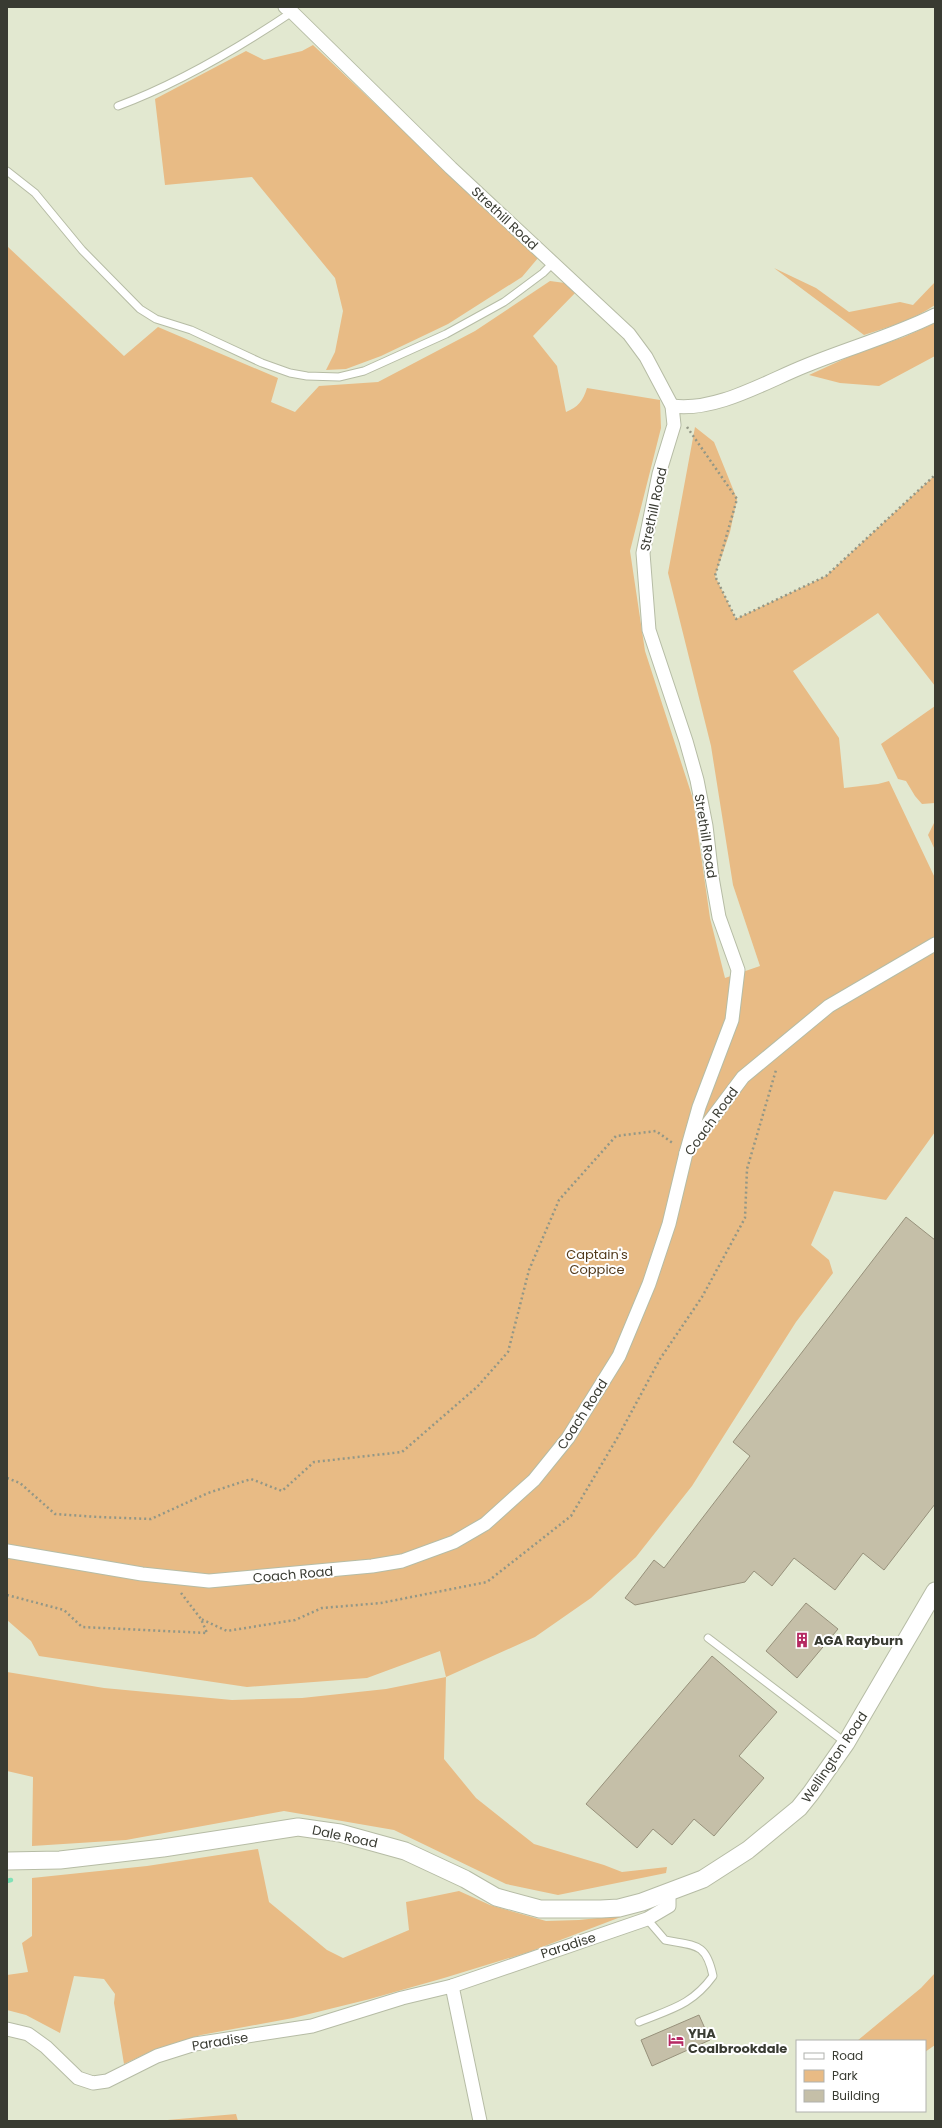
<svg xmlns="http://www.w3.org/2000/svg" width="942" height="2128" font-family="Poppins,sans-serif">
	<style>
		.green { fill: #e8bb85 }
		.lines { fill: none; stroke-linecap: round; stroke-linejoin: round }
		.stream { stroke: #80e1b7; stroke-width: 4.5 }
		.building { fill: #c5bfa8; stroke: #97917b }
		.service-casing { stroke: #b6bca5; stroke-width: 9 }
		.minor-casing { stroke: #b6bca5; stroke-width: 15 }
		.tertiary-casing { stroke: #b6bca5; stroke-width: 19 }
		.path { stroke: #939786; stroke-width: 2.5; stroke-dasharray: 2 3; stroke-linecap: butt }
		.service { stroke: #fff; stroke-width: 7 }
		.minor { stroke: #fff; stroke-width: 13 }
		.tertiary { stroke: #fff; stroke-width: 17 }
		.labels { text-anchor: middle; stroke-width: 4; stroke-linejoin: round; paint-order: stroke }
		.street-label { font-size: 13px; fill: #393b32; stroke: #fff }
		.park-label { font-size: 13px; fill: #523a1c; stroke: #fff }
		.poi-label { font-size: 13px; font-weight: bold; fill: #393b32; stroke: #fff; text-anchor: start }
	</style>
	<rect width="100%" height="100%" fill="#e2e8d0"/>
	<g class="green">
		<path d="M313,45l225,213 -16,19 -74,47 -67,32 -35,13 -20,1 9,-18 8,-41 -8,-33 -83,-101 -87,8 -10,-86 91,-48 18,9 38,-9z"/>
		<path d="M7,246l117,110 34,-29 120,51 -7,24 24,10 24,-26 59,-4 97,-51 75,-50 15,2 13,7 -45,46 24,30 9,46c12,-5 17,-11 21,-24l73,12 1,28 -31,123 15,100 48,148 17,119 15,60 35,-12 -27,-81 -22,-139 -43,-173 27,-146 19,15 23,57 -7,33 -15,44 21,43 90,-43 109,-101v211l-57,-73 -85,58 46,67 5,50 34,-4 11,-3 46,97v254l-49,68 -52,-9 -23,54 18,15 4,13 -37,49 -104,164 -56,71 -45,41 -56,39 -89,40 -2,82 32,39 58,46 70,21 18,7 45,-5 -1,6 -108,22 -52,-11 -112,-54 -110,-19 -158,29 -94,6 1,-69 -26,-6v-99l97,16 128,12 70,-2 84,-9 60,-12 -6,-26 -73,27 -120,9 -208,-31 -8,-15 -24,-21z"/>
		<path d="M774,268l42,20 33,24 51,-10 13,3 22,-23v23c-22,15 -46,22 -71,30z"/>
		<path d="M935,323v33l-56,30 -39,-3 -31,-8 48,-22 47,-16z"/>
		<path d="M935,706v97l-13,1 -7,-8 -9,-15 -8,-2 -17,-35z"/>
		<path d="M935,821v29l-7,-15z"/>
		<path d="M258,1849l11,53 58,48 16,8 66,-28 -3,-28 53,-11 31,14 56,16 33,-1 47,-5 -97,37 -85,26 -74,21 -77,19 -92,17 -47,15 -30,14 -10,-61 1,-9 -11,-15 -30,-3 -14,57 -34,-18 -19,-5v-35l21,-3 -6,-29 10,-7v-58l115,-12z"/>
		<path d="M935,1973v72l-10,7v-11h-68l64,-53z"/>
		<path d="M236,2114l2,7h-82z"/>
	</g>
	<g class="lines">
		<path class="stream" d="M7,1881l4,-1"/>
	</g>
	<g class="building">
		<path d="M906,1217l29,23v264l-51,66 -21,-17 -28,37 -41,-32 -22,28 -18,-15 -9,11 -110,23 -10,-7 29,-38 10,8 86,-112 -17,-14z"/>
		<path d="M806,1603l32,26 -41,49 -31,-27z"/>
		<path d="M712,1656l65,56 -38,44 25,22 -50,58 -20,-17 -22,26 -19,-16 -16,19 -51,-44z"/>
		<path d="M699,2015l11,25 -58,26 -11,-26z"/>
	</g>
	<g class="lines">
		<defs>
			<g id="service">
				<path d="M118,106c62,-23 119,-57 174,-94"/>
				<path d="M7,171l28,22 47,57 58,59 16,10 35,11 71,33 28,10 17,3 32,1 25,-6 82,-37 58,-32 39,-29 10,-10"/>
				<path d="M708,1638l138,105"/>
				<path d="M639,2022c32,-13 53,-17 74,-46 -7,-34 -18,-30 -48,-36l-18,-21"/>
			</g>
			<g id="minor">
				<path d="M285,7l7,5 159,156 178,166 17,23 26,49 2,19 -15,49 -16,79 6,77 37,111 11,39 9,46 6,51 7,40 19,53 -6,50 -33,87 -13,46"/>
				<path d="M672,406c44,6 93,-24 133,-40 43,-18 88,-30 130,-51"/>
				<path d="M7,1551l135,23 67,7 163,-15 30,-5 52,-19 31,-18 49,-44 34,-42 51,-82 30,-72 20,-60 17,-71 57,-76 86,-71 106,-62"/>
				<path d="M452,1986l28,135"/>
				<path d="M7,2029l21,5 18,13 32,31 15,5 14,-2 50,-25 38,-12 117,-18 90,-28 50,-12 195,-67 22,-13v-13"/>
			</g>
			<path id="tertiary" d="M7,1861l53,-1 103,-12 135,-21 42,6 65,18 60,28 31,18 44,12h61l18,-1 23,-6 61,-23 45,-29 51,-42 12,-15 35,-50 89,-152"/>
		</defs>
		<use href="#service" class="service-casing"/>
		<use href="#minor" class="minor-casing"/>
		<use href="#tertiary" class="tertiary-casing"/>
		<g class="path">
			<path d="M687,427l50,72 -22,77 21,43 90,-43 109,-101"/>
			<path d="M7,1478l13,5 35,31 43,3 53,2 57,-26 43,-14 31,12 32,-29 88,-10 75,-65 31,-35 21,-82 30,-70 57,-64 40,-5 18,13"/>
			<path d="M181,1593l20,26"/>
			<path d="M7,1595l57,15 18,17 125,6 -6,-14 26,12 68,-11 27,-12 59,-5 106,-21 84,-66 48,-81 41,-76 42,-62 43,-79 2,-49 29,-99"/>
		</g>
		<use href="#service" class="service"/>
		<use href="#minor" class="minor"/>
		<use href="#tertiary" class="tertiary"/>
	</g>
	<defs>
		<symbol id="building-bare" viewBox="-9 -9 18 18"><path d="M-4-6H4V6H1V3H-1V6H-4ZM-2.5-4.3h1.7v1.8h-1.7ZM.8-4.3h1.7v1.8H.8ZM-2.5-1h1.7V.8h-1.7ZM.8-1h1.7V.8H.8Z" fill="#b52962" stroke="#fff" stroke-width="2.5" paint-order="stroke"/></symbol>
		<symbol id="hotel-bare" viewBox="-9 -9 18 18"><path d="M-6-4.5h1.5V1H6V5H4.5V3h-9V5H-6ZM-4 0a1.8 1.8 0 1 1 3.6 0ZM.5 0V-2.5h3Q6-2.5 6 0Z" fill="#b52962" stroke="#fff" stroke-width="2.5" paint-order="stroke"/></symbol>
	</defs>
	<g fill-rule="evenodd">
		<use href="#building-bare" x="791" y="1629" width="22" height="22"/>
		<use href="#hotel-bare" x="665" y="2029" width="22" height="22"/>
	</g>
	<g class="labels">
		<g class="street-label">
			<text transform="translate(505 218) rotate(43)" y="5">Strethill Road</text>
			<text transform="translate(653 509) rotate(-78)" y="5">Strethill Road</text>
			<text transform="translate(706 836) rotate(81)" y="5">Strethill Road</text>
			<text transform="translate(711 1121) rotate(-54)" y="5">Coach Road</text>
			<text transform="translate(582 1414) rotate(-57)" y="5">Coach Road</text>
			<text transform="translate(293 1574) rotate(-5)" y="5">Coach Road</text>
			<text transform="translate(834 1757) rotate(-56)" y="5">Wellington Road</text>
			<text transform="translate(345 1836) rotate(12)" y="5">Dale Road</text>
			<text transform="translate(568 1945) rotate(-18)" y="5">Paradise</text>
			<text transform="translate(220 2041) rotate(-9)" y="5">Paradise</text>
		</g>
		<g class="park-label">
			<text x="597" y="1259">Captain's<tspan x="597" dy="15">Coppice</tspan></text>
		</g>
		<g class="poi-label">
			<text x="814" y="1645">AGA Rayburn</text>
			<text x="688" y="2038">YHA<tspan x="688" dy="15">Coalbrookdale</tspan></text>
		</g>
	</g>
	<rect width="942" height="2128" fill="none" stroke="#393b32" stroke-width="16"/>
	<rect x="796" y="2040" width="130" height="72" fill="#ffffff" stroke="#b0b1ad"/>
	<rect x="804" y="2053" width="20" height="6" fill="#ffffff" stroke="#b0b1ad"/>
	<text x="832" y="2060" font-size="12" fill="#393b32">Road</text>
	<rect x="804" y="2070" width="20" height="12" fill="#e8bb85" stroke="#b0b1ad"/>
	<text x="832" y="2080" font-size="12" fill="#393b32">Park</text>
	<rect x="804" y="2090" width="20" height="12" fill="#c5bfa8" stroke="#b0b1ad"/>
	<text x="832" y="2100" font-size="12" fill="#393b32">Building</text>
</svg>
